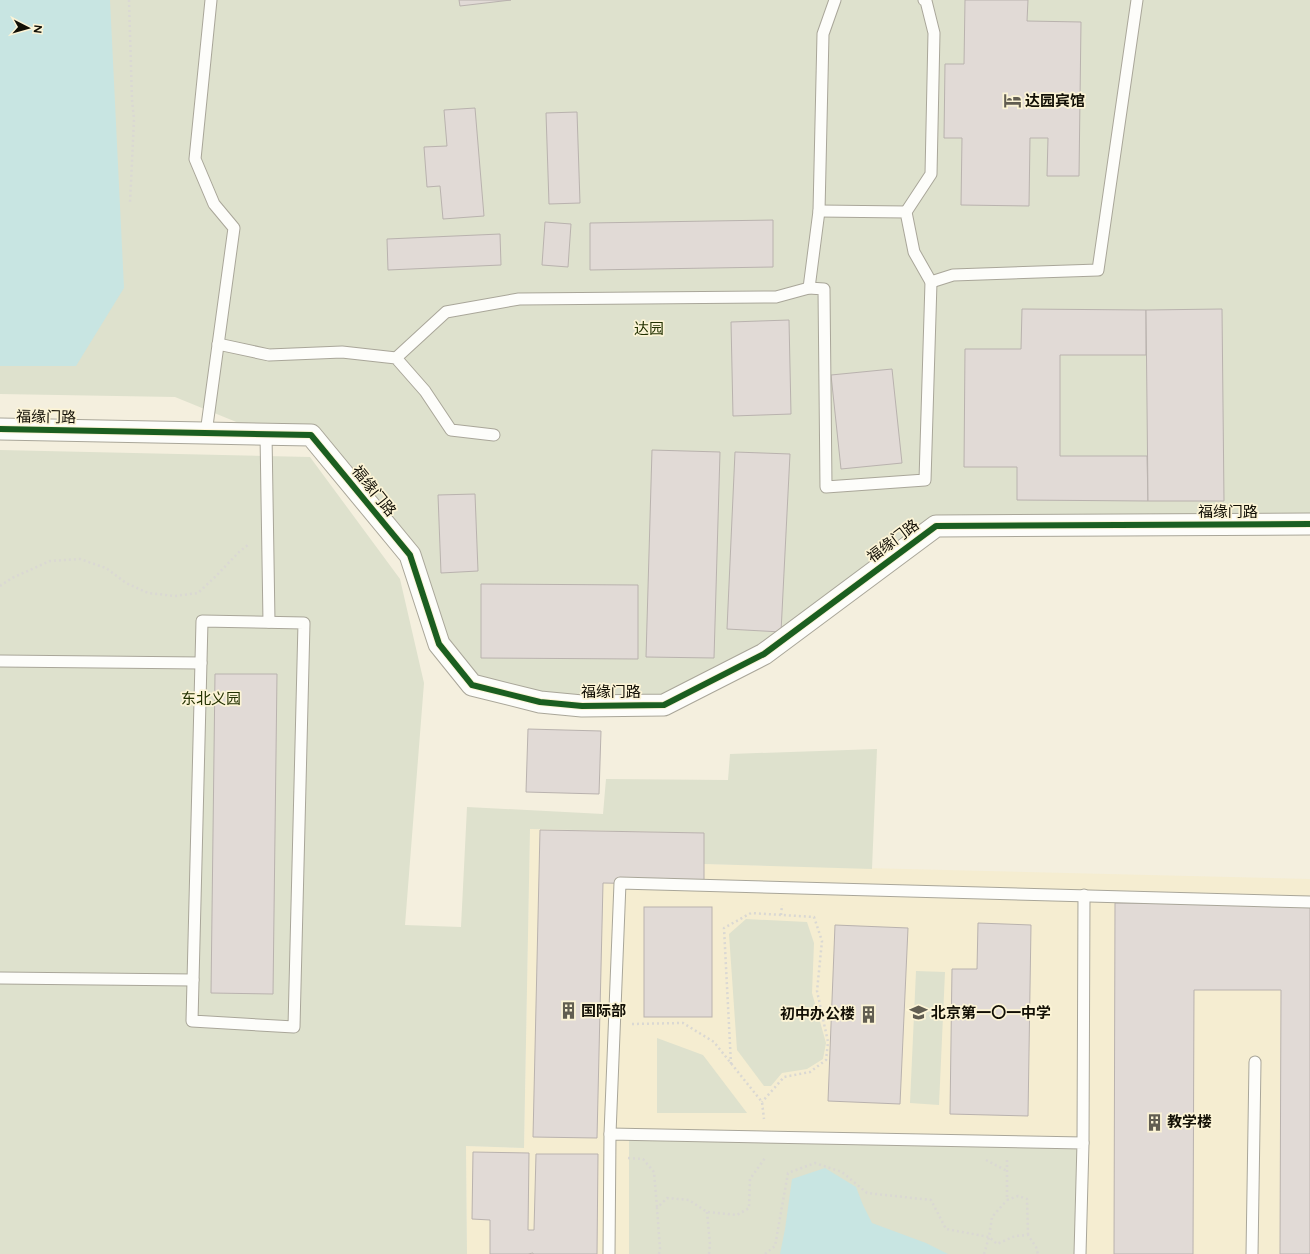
<svg xmlns="http://www.w3.org/2000/svg" width="1310" height="1254" font-family="Figtree,'Noto Sans SC',sans-serif">
	<style>
		.built { fill: #f5edd1 }
		.green { fill: #dee1cd }
		.water { fill: #c8e5e2 }
		.building { fill: #e1dad6; stroke: #b9b2ae }
		.lines { fill: none; stroke-linecap: round; stroke-linejoin: round }
		.service-casing { stroke: #a9a699; stroke-width: 13 }
		.minor-casing { stroke: #a9a699; stroke-width: 23 }
		.path { stroke: #dad8d3; stroke-width: 2.5; stroke-dasharray: 2 3; stroke-linecap: butt }
		.service { stroke: #fdfdfa; stroke-width: 11 }
		.minor { stroke: #fdfdfa; stroke-width: 21 }
		.cycleway-casing { stroke: #fcf4d6; stroke-width: 8 }
		.cycleway { stroke: #1b5e20; stroke-width: 6 }
		.labels { text-anchor: middle; stroke-width: 3.5; stroke-linejoin: round; paint-order: stroke }
		.poi-label { font-size: 15px; font-weight: bold; fill: #120f05; stroke: #fcf4d6; text-anchor: start }
		.park-label { font-size: 15px; fill: #223100; stroke: #fcf4d6 }
		.street-label { font-size: 15px; fill: #120f05; stroke: #fcf4d6 }
	</style>
	<rect width="100%" height="100%" fill="#f4efde"/>
	<path class="built" d="M530,829l174,4v31l606,15v375h-843l-1,-108 58,2z"/>
	<g class="green">
		<path d="M0,0h1310v521l-374,5 -172,128 -100,51 -192,-20 -33,-41 -29,-89 -99,-120 -45,-1 -91,-37 -175,-3z"/>
		<path d="M0,450l310,7 90,122 24,104 -19,242 56,2 6,-120 136,7 3,-35 122,1 2,-26 147,-5 -5,120 -168,-5v-31l-174,-4 -6,319 -58,-2 1,108h-467z"/>
		<path d="M746,919l61,3 7,21 -2,50 14,50 -3,16 -16,10 -25,4 -11,13h-7l-27,-36 -8,-116z"/>
		<path d="M916,971l29,1 -6,133 -29,-2z"/>
		<path d="M657,1038l46,17 44,58h-90z"/>
		<path d="M629,1134l454,9 -3,111h-451z"/>
	</g>
	<g class="water">
		<path d="M0,0h110l14,288 -48,78h-76z"/>
		<path d="M825,1168l31,19 7,18 9,18 54,20 22,11h-168l5,-25 7,-50z"/>
	</g>
	<g class="building">
		<path d="M459,0h52l-51,6z"/>
		<path d="M965,0h63l-1,21 54,1 -2,154h-32l1,-38h-18l-1,68 -68,-1 1,-67h-18l1,-74h19z"/>
		<path d="M475,108l9,108 -41,3 -3,-33 -13,1 -3,-40 23,-1 -3,-36z"/>
		<path d="M577,112l3,91 -31,1 -3,-91z"/>
		<path d="M773,220v47l-183,3v-47z"/>
		<path d="M545,222l26,2 -3,43 -26,-2z"/>
		<path d="M500,234l1,31 -113,5 -1,-31z"/>
		<path d="M1022,309l124,1v45h-86v101h87l1,45 -131,-1v-33h-53l1,-118h56z"/>
		<path d="M1222,309l2,192h-76l-2,-191z"/>
		<path d="M789,320l2,94 -58,2 -2,-94z"/>
		<path d="M892,369l10,94 -61,6 -10,-94z"/>
		<path d="M652,450l68,2 -6,206 -68,-1z"/>
		<path d="M735,452l55,2 -9,178 -54,-3z"/>
		<path d="M475,494l3,77 -37,2 -3,-78z"/>
		<path d="M481,584l157,1v74l-157,-1z"/>
		<path d="M215,674h62l-4,320 -62,-1z"/>
		<path d="M528,729l73,2 -2,63 -73,-2z"/>
		<path d="M540,830l164,3v52l-101,-2 -6,255 -64,-1z"/>
		<path d="M1115,903h195v351h-30l1,-264h-87l-1,264h-79z"/>
		<rect x="644" y="907" width="68" height="110"/>
		<path d="M978,923l53,2 -3,191 -78,-2 2,-145h25z"/>
		<path d="M835,925l73,3 -8,176 -72,-3z"/>
		<path d="M473,1152l56,1 -1,77h6l2,-76h62l-1,100h-64v-1l-5,1h-38v-34l-18,-1z"/>
	</g>
	<g class="lines">
		<defs>
			<g id="service">
				<path d="M906,212l25,-38 3,-141 -8,-32 -2,-1"/>
				<path d="M931,282l22,-7 145,-5 39,-270"/>
				<path d="M809,288l15,1 2,198 99,-7 6,-198 -17,-30 -8,-40 -87,-1"/>
				<path d="M218,344l51,11 73,-3 54,6 29,33 26,39 43,5"/>
				<path d="M396,358l50,-46 73,-13 257,-2 33,-9 10,-77 4,-177 12,-34"/>
				<path d="M206,433l28,-205 -20,-24 -19,-45 16,-159"/>
				<path d="M266,434l3,188"/>
				<path d="M202,621l102,2 -10,404 -102,-6z"/>
				<path d="M0,661l201,2"/>
				<path d="M0,978l193,2"/>
				<path d="M610,1134l10,-251 690,19"/>
				<path d="M1083,1143l1,-248"/>
				<path d="M609,1254l1,-120 473,9 -3,111"/>
				<path d="M1252,1254l3,-192"/>
			</g>
			<path id="minor" d="M0,429l311,6 99,120 29,89 33,41 68,17 42,4 82,-1 100,-51 172,-128 374,-2"/>
		</defs>
		<use href="#service" class="service-casing"/>
		<use href="#minor" class="minor-casing"/>
		<g class="path">
			<path d="M129,0l3,100 2,19 -4,84"/>
			<path d="M0,586l12,-8 38,-17 30,-2 26,9 20,15 22,10 27,3 23,-3 19,-18 22,-23 10,-8"/>
			<path d="M781,915l1,-10"/>
			<path d="M632,1024l51,-1 31,19 48,60 2,17"/>
			<path d="M731,1064l-7,-136 27,-15 63,4 8,24 -5,50 11,51 -2,18 -16,12 -26,5 -22,25"/>
			<path d="M628,1158l15,1 11,13 3,35"/>
			<path d="M986,1160l21,11"/>
			<path d="M1007,1160v40l11,-4 9,3 1,36"/>
			<path d="M707,1212l3,32 -1,10"/>
			<path d="M659,1254l1,-5 -3,-41 10,-10 22,2 18,12 30,3 12,-7 1,-29 15,-21v-2"/>
			<path d="M765,1254l10,-8 13,-73 27,-10 27,9 25,21 64,7 15,29 43,8 8,7 18,-8 13,-1 8,12 2,7"/>
			<path d="M984,1254l5,-17 3,-20 15,-17"/>
		</g>
		<use href="#service" class="service"/>
		<use href="#minor" class="minor"/>
		<defs>
			<path id="cycleway" d="M0,429l311,6 99,120 29,89 33,41 68,17 42,4 82,-1 100,-51 172,-128 374,-2"/>
		</defs>
		<use href="#cycleway" class="cycleway-casing"/>
		<use href="#cycleway" class="cycleway"/>
	</g>
	<defs>
		<symbol id="hotel-bare" viewBox="-9 -9 18 18"><path d="M-6-4.5h1.5V1H6V5H4.5V3h-9V5H-6ZM-4 0a1.8 1.8 0 1 1 3.6 0ZM.5 0V-2.5h3Q6-2.5 6 0Z" fill="#615d51" stroke="#fcf4d6" stroke-width="2.5" paint-order="stroke"/></symbol>
		<symbol id="building-bare" viewBox="-9 -9 18 18"><path d="M-4-6H4V6H1V3H-1V6H-4ZM-2.5-4.3h1.7v1.8h-1.7ZM.8-4.3h1.7v1.8H.8ZM-2.5-1h1.7V.8h-1.7ZM.8-1h1.7V.8H.8Z" fill="#615d51" stroke="#fcf4d6" stroke-width="2.5" paint-order="stroke"/></symbol>
		<symbol id="school-bare" viewBox="-9 -9 18 18"><path d="M0-5L7-2L0 1L-7-2ZM-4 1L0 2.5L4 1V4Q0 6-4 4Z" fill="#615d51" stroke="#fcf4d6" stroke-width="2.5" paint-order="stroke"/></symbol>
	</defs>
	<g fill-rule="evenodd">
		<use href="#hotel-bare" x="1000" y="88" width="25" height="25"/>
		<use href="#building-bare" x="556" y="998" width="25" height="25"/>
		<use href="#school-bare" x="906" y="1000" width="25" height="25"/>
		<use href="#building-bare" x="856" y="1002" width="25" height="25"/>
		<use href="#building-bare" x="1142" y="1110" width="25" height="25"/>
	</g>
	<g class="labels">
		<g class="poi-label">
			<text x="1025" y="106">达园宾馆</text>
			<text x="581" y="1016">国际部</text>
			<text x="931" y="1018">北京第一〇一中学</text>
			<text x="855" y="1019" text-anchor="end">初中办公楼</text>
			<text x="1167" y="1127">教学楼</text>
		</g>
		<g class="park-label">
			<text x="649" y="334">达园</text>
			<text x="211" y="704">东北义园</text>
		</g>
		<g class="street-label">
			<text transform="translate(46 417) rotate(1)" y="5">福缘门路</text>
			<text transform="translate(374 491) rotate(51)" y="5">福缘门路</text>
			<text x="1228" y="517">福缘门路</text>
			<text transform="translate(893 541) rotate(-37)" y="5">福缘门路</text>
			<text x="611" y="697">福缘门路</text>
		</g>
	</g>
	<g transform="translate(28 28) rotate(96)" stroke="#fcf4d6" stroke-width="3" paint-order="stroke">
	<path d="M0-3L7 15L0 10L-7 15Z" fill="#120f05"/>
	<text y="-6" font-size="11" font-weight="bold" text-anchor="middle" fill="#120f05">N</text>
	</g>
</svg>
